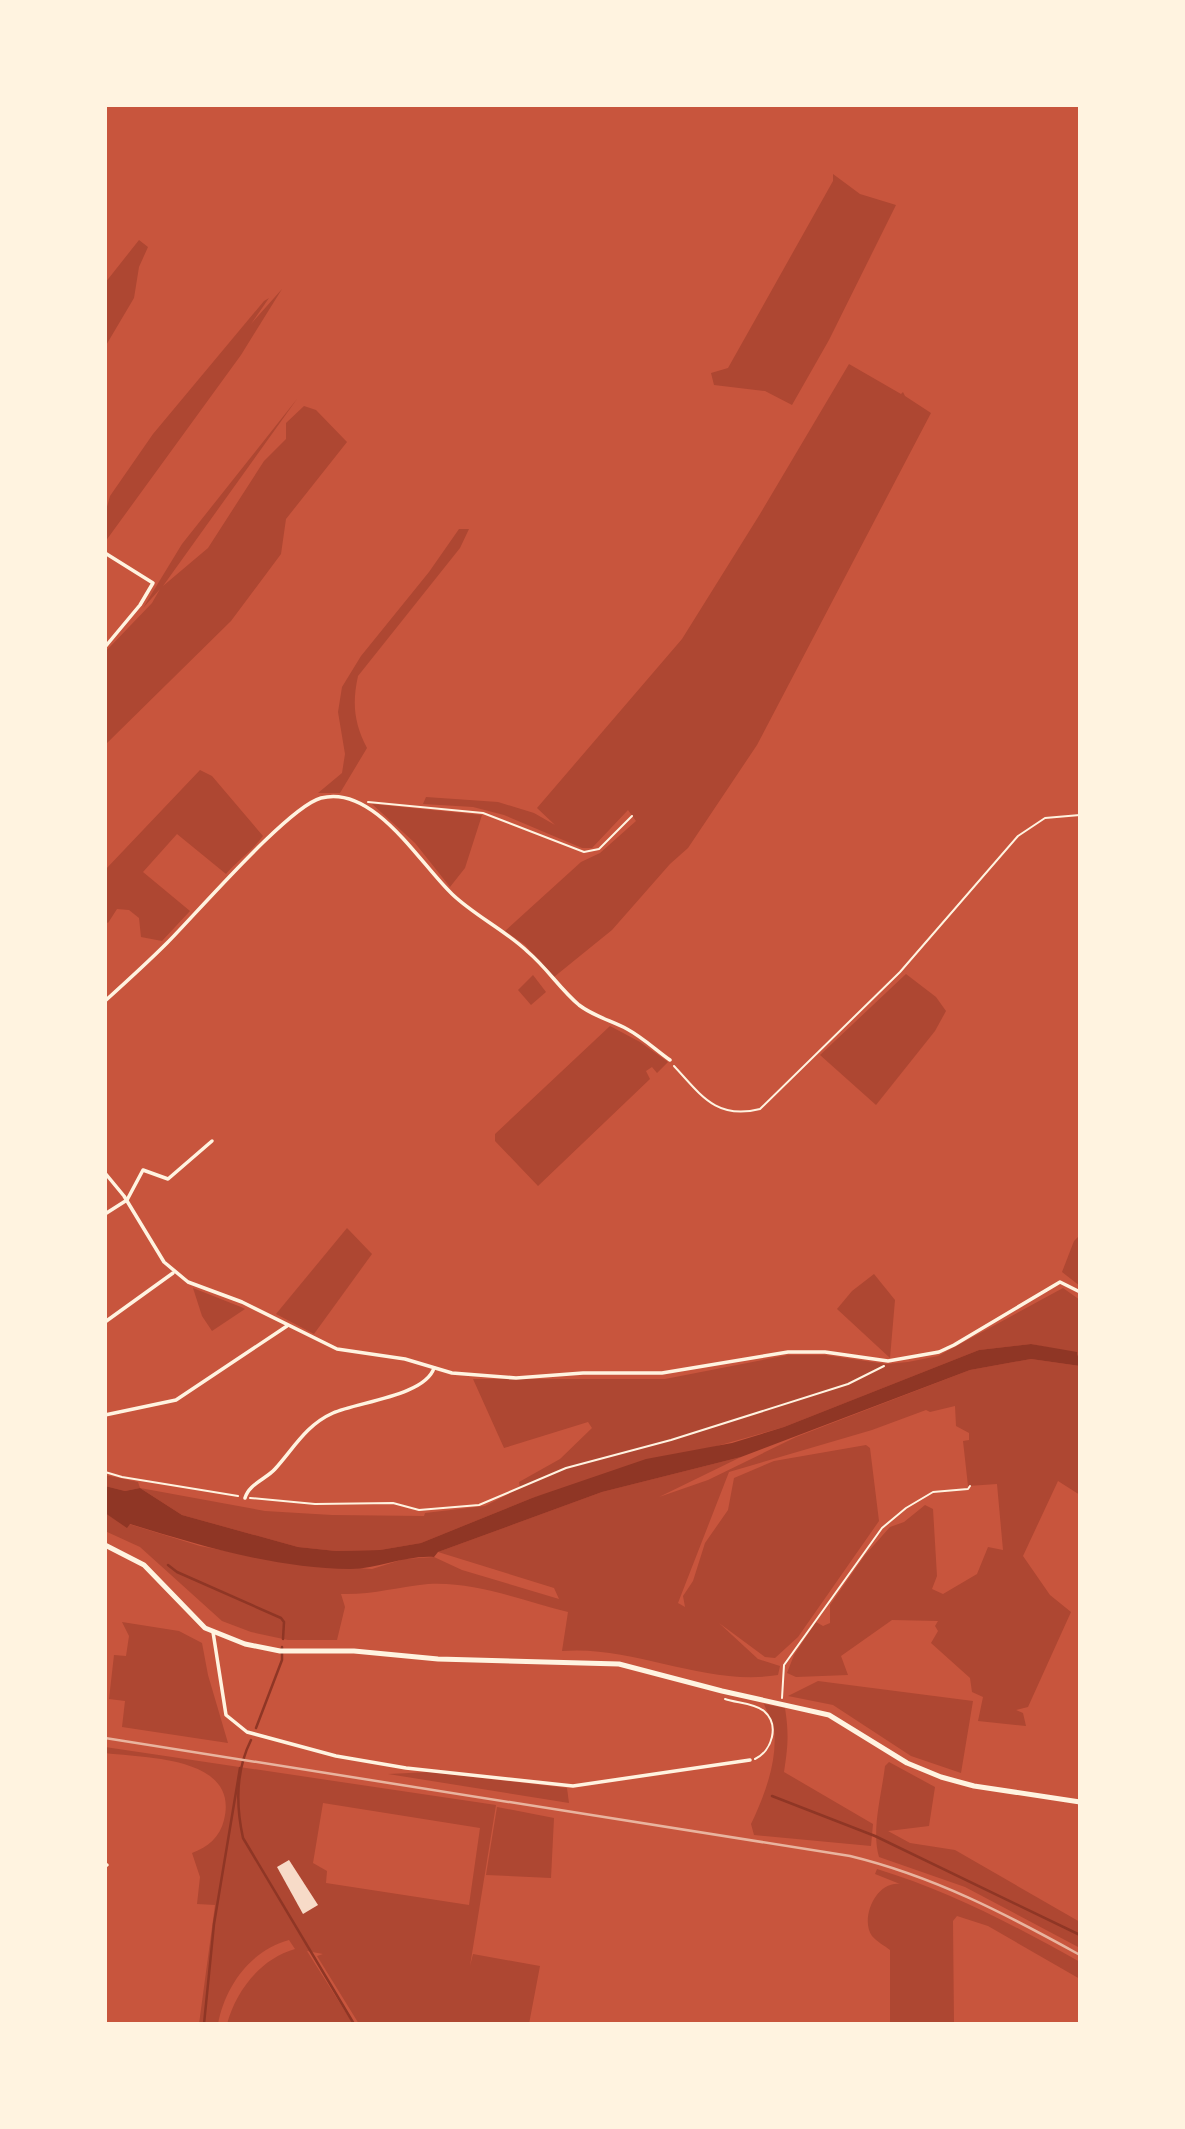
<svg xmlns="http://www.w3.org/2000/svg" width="1185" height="2129" font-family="Lato,sans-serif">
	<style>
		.green { fill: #ae4732; fill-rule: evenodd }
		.water { fill: #8f3625 }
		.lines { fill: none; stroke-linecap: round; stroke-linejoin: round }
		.stream { stroke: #8f3625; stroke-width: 2.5 }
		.building { fill: #f7dbc8 }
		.path { stroke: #fff3e0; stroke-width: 2 }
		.minor { stroke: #fff3e0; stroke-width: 3.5 }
		.secondary { stroke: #fff3e0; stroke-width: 5 }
		.rail { stroke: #e9b49f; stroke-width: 2.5 }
	</style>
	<rect width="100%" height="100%" fill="#c8553d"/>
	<g class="green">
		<path d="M833,174l27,20 36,11 -67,135 -37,65 -27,-14 -51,-6 -3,-12 17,-5 105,-187z"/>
		<path d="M139,240l9,7 -9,20 -5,31 -29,49v-64z"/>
		<path d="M282,289l-41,66 -136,187v-28l5,-18 43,-62 111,-133 5,-3 -18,26z"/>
		<path d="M849,364l52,30 2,-2 2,4 26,17 -174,332 -69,103 -18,16 -58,66 -58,47 -29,-32 -20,-14 76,-69 19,-9 36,-32 -8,-11 -36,38h-10l-78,-33 -31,-8 -50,-3 3,-7 72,5 36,11 21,12 -18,-17 145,-169 78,-125z"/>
		<path d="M297,399l-134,187 45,-38 56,-87 22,-22v-16l18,-17 12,4 31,32 -61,77 -5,35 -50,67 -126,124v-93l47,-49 8,-14 -17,19 39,-64z"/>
		<path d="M459,529h10l-9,19 -102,128c-6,27 -4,47 9,72l-27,45h-22l24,-20 3,-19 -7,-42 4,-25 19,-31 68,-84z"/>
		<path d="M200,770l12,6 51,60c-11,15 -26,25 -37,38l-49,-40 -34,38 47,39 -28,30 -21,-4 -2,-19 -10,-8 -12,-1 -9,14 -3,-2v-51z"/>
		<path d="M372,804l110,11 -17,53 -15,19 -35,-44z"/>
		<path d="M906,974l30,23 10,14 -11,20 -59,74 -56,-50z"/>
		<path d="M533,975l13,17 -15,13 -13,-15z"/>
		<path d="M610,1026l30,16 28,20 -11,11 -5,-6 -6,4 4,8 -112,107 -43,-45v-7z"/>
		<path d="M347,1228l25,26 -58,80 -38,-20z"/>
		<path d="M1080,1235v51l-18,-14 12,-31z"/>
		<path d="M874,1274l21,26 -5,58 -53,-49 15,-18z"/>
		<path d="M193,1288l48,19 4,2 -33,22 -10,-15z"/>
		<path d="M1063,1288l17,12v54l-49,-10 -52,6 -195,77 -252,71 -111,45 -41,7 -44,1 -38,-4 -116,-32 -42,-27 -15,3 -20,-5v-11l33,7 2,6 125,23 67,4 92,1 1,-3 60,-7 35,-18 -1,-6 41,-23 32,-31 -4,-6 -84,26 -31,-69h192l123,-24h37l61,9 22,-2 30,-6z"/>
		<path d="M1031,1359l49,7v129l-22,-14 -35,75 27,39 21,17 -43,95 -12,3 7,3 3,13 -48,-5 5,-24 -11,-5 -2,-14 -39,-35 7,-12 -3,-5 3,-5 -46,-1 -51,36 7,19 -52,2 -9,-4 7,-18 22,-33 7,4 7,-3v-18l35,-50 25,-28 14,-5 21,-17 8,4 4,67 -5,13 11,5 34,-20 11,-27 15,3 -6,-66 -29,2 -5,-45 6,-1v-7l-13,-7 -1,-20 -25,6 -4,-2 -54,20 -143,42 -51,131 7,4 -2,-11 10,-15 12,-38 23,-33 6,-32 40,-17 92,-16 4,3 9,73 -81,116 -23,21 -10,-1 -46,-34 39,36 22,7 -2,9c-72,12 -143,-30 -216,-24l6,-39c-44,-11 -94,-31 -140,-28 -30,3 -57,11 -87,10l4,13 -8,33h-49l-37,-8 -29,-11 -82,-74 -35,-16v-18l11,7 84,26 88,17 84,6 32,-10 30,-2 28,13 97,29 -5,-11 -116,-36 164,-60 139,-35 -82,40 49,-17 88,-43 174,-67z"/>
		<path d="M122,1622l57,9 23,12 6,32 20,68 -106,-16 3,-26 -16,-2 5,-44 12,1 3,-20z"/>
		<path d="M818,1681l155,20 -12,72 -50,-17 -78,-51 -45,-9z"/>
		<path d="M764,1704l21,4c4,26 3,38 -1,64l89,52 -2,22 -117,-11 -3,-11c13,-27 27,-63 23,-95 -1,-10 -7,-16 -10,-25z"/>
		<path d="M105,1747l391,58 -26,161 3,-12 67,12 -11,58h-170l-42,-68 6,-2 -16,-3 46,73h-126c9,-33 33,-65 68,-75l-6,-9c-38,10 -64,46 -71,84h-19l16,-119 -18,-1 3,-27 -8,-24c16,-6 28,-16 32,-33 16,-64 -80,-62 -119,-67zM323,1803l157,25 -11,77 -143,-22 1,-12 -14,-8zM289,1860l29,45 -15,8 -25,-46z"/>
		<path d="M889,1762l46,25 -6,39 -41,5 22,12 45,7 125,72v26l-115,-61 -86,-30c-8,-27 3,-64 6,-91z"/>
		<path d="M430,1772l137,16 2,15 -181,-29z"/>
		<path d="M497,1807l57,11 -3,60 -65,-3z"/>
		<path d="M877,1869c72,22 137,56 203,93v17l-92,-53 -31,-10 -4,5 1,103h-64v-74c-5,-4 -14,-9 -18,-14 -12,-16 3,-55 28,-52l-25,-10z"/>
	</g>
	<path class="water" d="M1031,1344l46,8 3,14 -49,-7 -61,11 -229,87 -139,35 -164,60 -4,5c-29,-2 -55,12 -84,12 -75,-1 -149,-23 -220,-45l-3,4 -22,-15v-27l20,5 15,-3 42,27 116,32 38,4 44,-1 41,-7 111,-45 114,-39 86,-16 52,-16 195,-77z"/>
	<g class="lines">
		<g class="stream">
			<path d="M168,1565l9,7 104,46 3,4 -1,17"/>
			<path d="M256,1728l26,-68v-13"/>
			<path d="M251,1740c-15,30 -15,66 -8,98l111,186"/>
			<path d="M772,1796l103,40 205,99"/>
			<path d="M204,2024l10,-100 26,-156"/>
		</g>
	</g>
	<path class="building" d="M289,1860l29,45 -15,9 -26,-47z"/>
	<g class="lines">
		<g class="path">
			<path d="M368,802l115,11 101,39 15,-3 33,-33"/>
			<path d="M674,1066c27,29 42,54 86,43l140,-137 118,-136 27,-18 35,-3"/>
			<path d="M105,1472l17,5 116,19"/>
			<path d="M250,1498l65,6 78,-1 26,7 60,-5 87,-37 105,-28 177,-56 36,-18"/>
			<path d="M782,1698l2,-33 98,-137 24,-20 27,-16 35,-3 2,-3"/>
			<path d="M725,1699c11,4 29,4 39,12 16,14 8,40 -9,48"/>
		</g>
		<g class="minor">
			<path d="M105,553l48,30 -13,22 -35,42"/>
			<path d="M105,1001c21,-19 42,-38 62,-58 29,-29 121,-136 154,-145 53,-14 99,66 131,96 23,22 53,36 76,58 19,16 32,37 51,53 14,11 33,16 48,24 15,8 29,21 43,31"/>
			<path d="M105,1173l19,23 40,66 24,20 54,20 95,47 68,10 47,14 64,5 67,-5h79l126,-21h37l63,9 51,-9 15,-7 106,-63 20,10"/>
			<path d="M105,1214l22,-14 16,-30 25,9 44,-38"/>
			<path d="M105,1322l68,-49"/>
			<path d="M105,1415l71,-15 111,-74"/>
			<path d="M245,1498c4,-14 21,-19 30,-29 19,-21 31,-44 58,-56 24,-11 92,-17 101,-45"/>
			<path d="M213,1632l13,83 21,17 89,24 70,12 167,18 177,-26"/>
			<path d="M105,1866l2,-1"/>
		</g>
		<path class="secondary" d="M105,1545l39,20 61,63 40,16 35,7h74l84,8 181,5 103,27 107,24 78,48 34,14 33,9 106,16"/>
		<path class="rail" d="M105,1738l745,118c83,20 156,58 230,99"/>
	</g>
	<rect width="1185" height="2129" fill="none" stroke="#fff3e0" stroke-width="214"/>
</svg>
